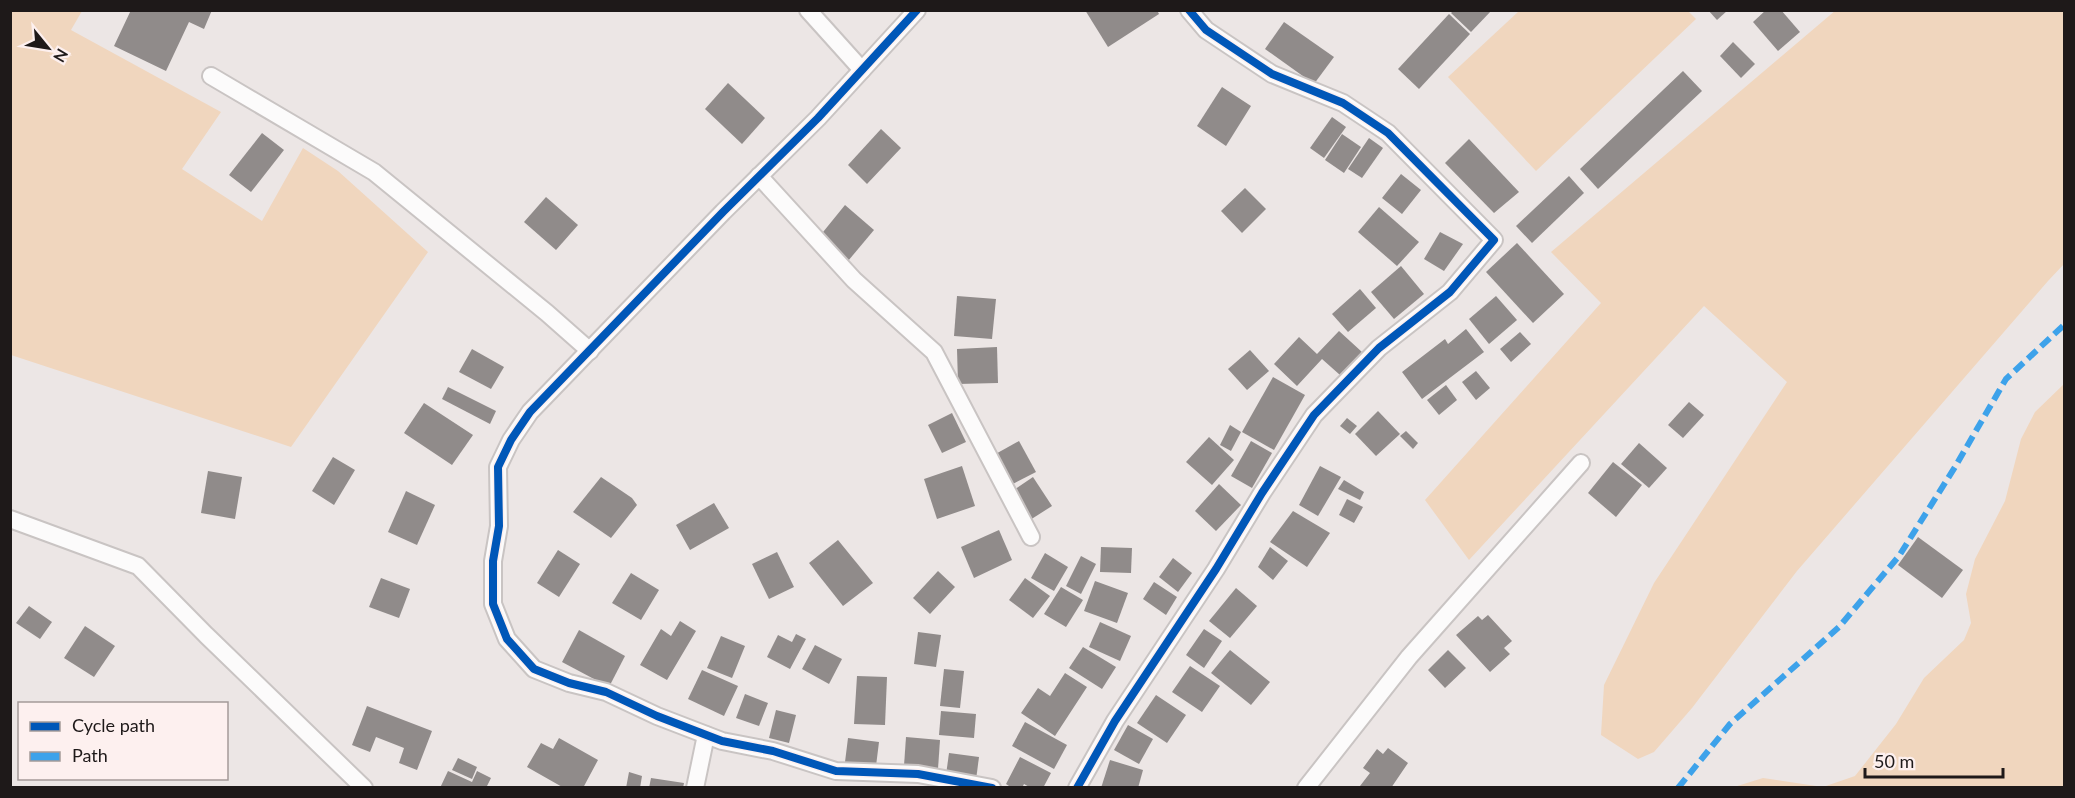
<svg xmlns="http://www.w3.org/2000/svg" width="2075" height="798" font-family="Lato,sans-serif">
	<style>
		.green { fill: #f0d6be }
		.building { fill: #908b8a }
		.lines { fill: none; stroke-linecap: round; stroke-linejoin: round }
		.minor-casing { stroke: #c9c4c3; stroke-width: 20 }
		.minor { stroke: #fcfbfb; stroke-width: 16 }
		.quiet { stroke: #3da2ea; stroke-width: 6; stroke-dasharray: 12 6; stroke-linecap: butt }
		.cycleway-casing { stroke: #fdf0ef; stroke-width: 11 }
		.cycleway { stroke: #0057b8; stroke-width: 8 }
	</style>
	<rect width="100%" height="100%" fill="#ece6e5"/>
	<g class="green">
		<path d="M11,10l71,1 -11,19 150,82 -39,57 80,52 41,-73 35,23 90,81 -137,195 -280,-92z"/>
		<path d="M1836,10l228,1v253l-16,17 -251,290 -105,137 -38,44 -16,7 -37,-24 3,-50 50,-102 133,-201 -83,-76 -235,254 -44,-60 176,-197 -50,-51z"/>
		<path d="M1688,11l8,8 -160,152 -88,-94 71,-66z"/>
		<path d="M2064,384v403h-330l29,-9 60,9 32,-11 41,-52 28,-46 40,-38 7,-17 -5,-29 9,-35 30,-58 16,-62 14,-27z"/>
	</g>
	<g class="building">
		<path d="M131,10h81l-8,19 -15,-7 -23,49 -52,-25z"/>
		<path d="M1085,10h72l2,4 -51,33z"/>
		<path d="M1454,10h38l-21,22 -20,-19z"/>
		<path d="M1708,10h20l-11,10z"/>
		<path d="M1766,10h15l19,22 -22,19 -25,-29z"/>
		<path d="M1449,14l21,20 -51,55 -21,-20z"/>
		<path d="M1284,22l50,35 -20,27 -49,-35z"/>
		<path d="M1733,42l22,22 -14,14 -21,-22z"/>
		<path d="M1683,71l19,20 -104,98 -18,-20z"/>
		<path d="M728,83l37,35 -23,26 -37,-35z"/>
		<path d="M1222,87l29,19 -25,40 -29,-20z"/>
		<path d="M1332,117l14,10 -22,31 -14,-10z"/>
		<path d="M881,129l20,19 -34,36 -19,-19z"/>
		<path d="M262,133l22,17 -33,42 -22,-17z"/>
		<path d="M1342,134l19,13 -17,26 -19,-13z"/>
		<path d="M1369,138l14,10 -21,30 -14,-9z"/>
		<path d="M1469,139l50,53 -25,21 -49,-50z"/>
		<path d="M1401,174l20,16 -19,24 -20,-16z"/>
		<path d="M1569,176l15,17 -52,50 -16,-17z"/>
		<path d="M1245,188l21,21 -24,24 -21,-22z"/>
		<path d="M546,197l32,28 -22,25 -32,-28z"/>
		<path d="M845,205l29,25 -26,31 -29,-24z"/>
		<path d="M1379,207l40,35 -22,24 -39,-34z"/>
		<path d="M1440,232l23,12 -19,27 -20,-12z"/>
		<path d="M1517,243l47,51 -31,29 -47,-51z"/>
		<path d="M1401,266l23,28 -30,25 -23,-27z"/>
		<path d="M1360,289l16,19 -28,24 -16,-18z"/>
		<path d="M957,296l39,3 -4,40 -38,-3z"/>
		<path d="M1496,296l21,24 -28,24 -20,-25z"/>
		<path d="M1466,329l18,23 -62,47 -20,-27 43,-33 3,5z"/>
		<path d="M1339,331l23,21 -22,23 -18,-16 -25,27 -23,-22 25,-27 18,17z"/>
		<path d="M1520,332l11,12 -20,18 -11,-13z"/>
		<path d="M997,347l1,36 -40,1 -1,-35z"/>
		<path d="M472,349l32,18 -13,22 -32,-17z"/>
		<path d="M1250,350l19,21 -22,19 -19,-21z"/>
		<path d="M1476,371l14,17 -14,12 -14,-18z"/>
		<path d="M1273,377l32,18 -31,55 -32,-18z"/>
		<path d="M1446,385l11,15 -18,15 -12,-15z"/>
		<path d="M448,387l48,24 -6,13 -48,-25z"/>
		<path d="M1689,402l15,13 -21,23 -15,-13z"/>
		<path d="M424,403l49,32 -21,30 -48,-32z"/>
		<path d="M1378,411l22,23 -24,22 -21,-22z"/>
		<path d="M952,413l14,29 -24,11 -14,-28z"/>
		<path d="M1347,418l10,8 -7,8 -10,-8z"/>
		<path d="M1230,425l11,7 -10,19 -11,-6z"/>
		<path d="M1406,431l12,12 -5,6 -13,-13z"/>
		<path d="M1209,437l25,23 -22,25 -26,-23z"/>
		<path d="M1019,441l17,31 -27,14 -17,-30z"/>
		<path d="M1251,441l21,12 -20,35 -21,-12z"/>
		<path d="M1639,443l28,25 -18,20 -28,-24z"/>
		<path d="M333,457l22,13 -21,35 -22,-14z"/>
		<path d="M1613,462l29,23 -26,32 -28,-24z"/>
		<path d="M962,466l13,40 -38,13 -13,-40z"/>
		<path d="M1320,466l21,11 -23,39 -19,-11z"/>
		<path d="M208,471l34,6 -7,42 -34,-6z"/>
		<path d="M601,477l31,21 5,7 -26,33 -38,-26z"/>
		<path d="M1033,477l19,29 -22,14 -19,-28z"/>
		<path d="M1344,480l20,12 -4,8 -22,-11z"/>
		<path d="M1219,484l22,21 -25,26 -21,-20z"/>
		<path d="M406,491l29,14 -18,40 -29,-13z"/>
		<path d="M1347,499l16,8 -9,16 -15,-8z"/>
		<path d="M714,503l15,25 -39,22 -14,-25z"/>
		<path d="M1293,511l37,22 -23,34 -37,-25z"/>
		<path d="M999,530l13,30 -38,18 -13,-31z"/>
		<path d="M1918,537l45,33 -21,28 -44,-33z"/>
		<path d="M838,540l35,43 -30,23 -34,-43z"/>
		<path d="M1101,547l31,1 -1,25 -31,-1z"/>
		<path d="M1270,547l18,14 -15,19 -15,-13z"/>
		<path d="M558,550l22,14 -21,33 -22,-14z"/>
		<path d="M777,552l17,35 -25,12 -17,-35z"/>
		<path d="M1045,553l23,14 -14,24 -23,-13z"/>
		<path d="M1081,556l15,8 -15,30 -15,-8z"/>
		<path d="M1173,558l19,15 -14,19 -19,-15z"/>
		<path d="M938,571l17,16 -25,27 -17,-16z"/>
		<path d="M631,573l28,17 -18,30 -29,-17z"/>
		<path d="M381,578l29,11 -11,29 -30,-11z"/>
		<path d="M1025,578l25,18 -17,22 -24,-18z"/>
		<path d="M1095,581l33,12 -11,30 -33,-12z"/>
		<path d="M1154,582l23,15 -11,18 -23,-16z"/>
		<path d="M1061,587l22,13 -17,27 -22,-13z"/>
		<path d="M1236,588l21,18 -27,32 -21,-17z"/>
		<path d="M29,606l23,16 -12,17 -24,-16z"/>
		<path d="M1488,615l24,26 -8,7 6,6 -20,18 -34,-37 22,-19 4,4z"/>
		<path d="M680,621l16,10 -29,49 -27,-15 21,-36 10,7z"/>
		<path d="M1100,622l31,14 -11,25 -31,-14z"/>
		<path d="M85,626l30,20 -21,31 -30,-19z"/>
		<path d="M1204,629l18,12 -18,27 -18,-13z"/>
		<path d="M579,630l46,26 -16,31 -47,-25z"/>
		<path d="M918,632l23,3 -5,32 -22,-3z"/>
		<path d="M796,634l10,5 -16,30 -23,-12 11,-22 14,7z"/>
		<path d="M721,636l24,10 -13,32 -25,-10z"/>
		<path d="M815,645l27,14 -13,25 -27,-15z"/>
		<path d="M1083,647l33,20 -14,22 -33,-21z"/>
		<path d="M1230,650l40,32 -19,23 -40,-32z"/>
		<path d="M1448,650l18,18 -21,20 -17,-18z"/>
		<path d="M1190,666l30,20 -18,26 -30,-20z"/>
		<path d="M944,669l20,2 -4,37 -20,-2z"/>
		<path d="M702,670l36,16 -14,30 -36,-17z"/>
		<path d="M1065,673l22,14 -32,49 -34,-23 17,-25 12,8z"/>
		<path d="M857,676l30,1 -2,48 -31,-1z"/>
		<path d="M745,694l23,9 -9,23 -23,-8z"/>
		<path d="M1156,695l30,20 -19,28 -30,-20z"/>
		<path d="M367,706l65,25 -15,39 -18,-7 5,-15 -28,-11 -6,15 -18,-7z"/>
		<path d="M776,710l20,5 -7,28 -20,-5z"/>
		<path d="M941,711l35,3 -2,24 -35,-3z"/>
		<path d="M1025,722l42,23 -13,24 -42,-23z"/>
		<path d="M1128,725l25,14 -14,25 -25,-14z"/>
		<path d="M906,737l34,3 -2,29 -34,-3z"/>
		<path d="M559,738l39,22 -15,28h-19l-37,-21 14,-24 12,6z"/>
		<path d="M848,738l31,4 -3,24 -31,-4z"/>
		<path d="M1388,748l20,15 -17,25h-29l-2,-2 10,-13 -7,-5 14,-19 6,5z"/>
		<path d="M949,753l30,4 -3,23 -30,-5z"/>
		<path d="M1020,757l31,16 -8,15h-12l-7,-4 -2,4h-10l-6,-4z"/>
		<path d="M458,758l19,9 -5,12 -20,-9z"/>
		<path d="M1110,760l33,10 -5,18h-37z"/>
		<path d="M448,771l24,11 5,-11 14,7 -5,10h-46z"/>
		<path d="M629,772l13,4 -2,12h-14z"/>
		<path d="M651,778l33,5 -1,5h-34z"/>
	</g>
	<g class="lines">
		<defs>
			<g id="minor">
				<path d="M808,10l54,60"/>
				<path d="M917,10l-99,108 -95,94 -193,200 -19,28 -13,27 1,59 -6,35v43l14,35 27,30 35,14 37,9 51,24 65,25 51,10 63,20 82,3 74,14"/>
				<path d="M211,76l163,96 173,141 43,38"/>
				<path d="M759,176l95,104 80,72 97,185"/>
				<path d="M10,519l128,47 68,69 158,153"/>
				<path d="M695,788l11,-53"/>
				<path d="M1077,788l38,-67 101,-152 46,-76 52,-78 65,-67 71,-56 44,-52 -106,-107 -45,-30 -71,-29 -66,-44 -17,-20"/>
				<path d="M1306,788l103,-131 172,-194"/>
			</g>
		</defs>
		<use href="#minor" class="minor-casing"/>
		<use href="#minor" class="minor"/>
		<path class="quiet" d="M1678,788l52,-64 109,-97 60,-71 56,-89 51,-88 58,-54"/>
		<defs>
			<g id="cycleway">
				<path d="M917,10l-99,108 -95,94 -193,200 -19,28 -13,27 1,59 -6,35v43l14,35 27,30 35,14 37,9 51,24 65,25 51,10 63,20 82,3 74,14"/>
				<path d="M1077,788l38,-67 101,-152 46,-76 52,-78 65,-67 71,-56 44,-52 -106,-107 -45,-30 -71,-29 -66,-44 -17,-20"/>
			</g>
		</defs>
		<use href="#cycleway" class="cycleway-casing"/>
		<use href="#cycleway" class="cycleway"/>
	</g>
	<rect width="2075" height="798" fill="none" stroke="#1e1919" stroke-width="24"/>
	<rect x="18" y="702" width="210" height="78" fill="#fdf0ef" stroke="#a49a99" stroke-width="1.5"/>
	<rect x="30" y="722" width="30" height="9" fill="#0057b8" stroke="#a49a99" stroke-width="1.5"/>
	<text x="72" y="732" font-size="18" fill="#1e1919">Cycle path</text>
	<rect x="30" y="752" width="30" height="9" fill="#3da2ea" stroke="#a49a99" stroke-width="1.5"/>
	<text x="72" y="762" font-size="18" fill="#1e1919">Path</text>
	<g transform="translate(48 48) rotate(120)" stroke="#fdf0ef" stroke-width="4.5" paint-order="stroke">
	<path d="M0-4.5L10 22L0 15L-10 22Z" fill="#1e1919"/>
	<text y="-9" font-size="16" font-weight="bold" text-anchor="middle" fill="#1e1919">N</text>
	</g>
	<path d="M1865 768v9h138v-9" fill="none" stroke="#1e1919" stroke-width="3"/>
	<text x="1874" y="768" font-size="18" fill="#1e1919" stroke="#fdf0ef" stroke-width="4.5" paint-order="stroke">50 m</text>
</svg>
